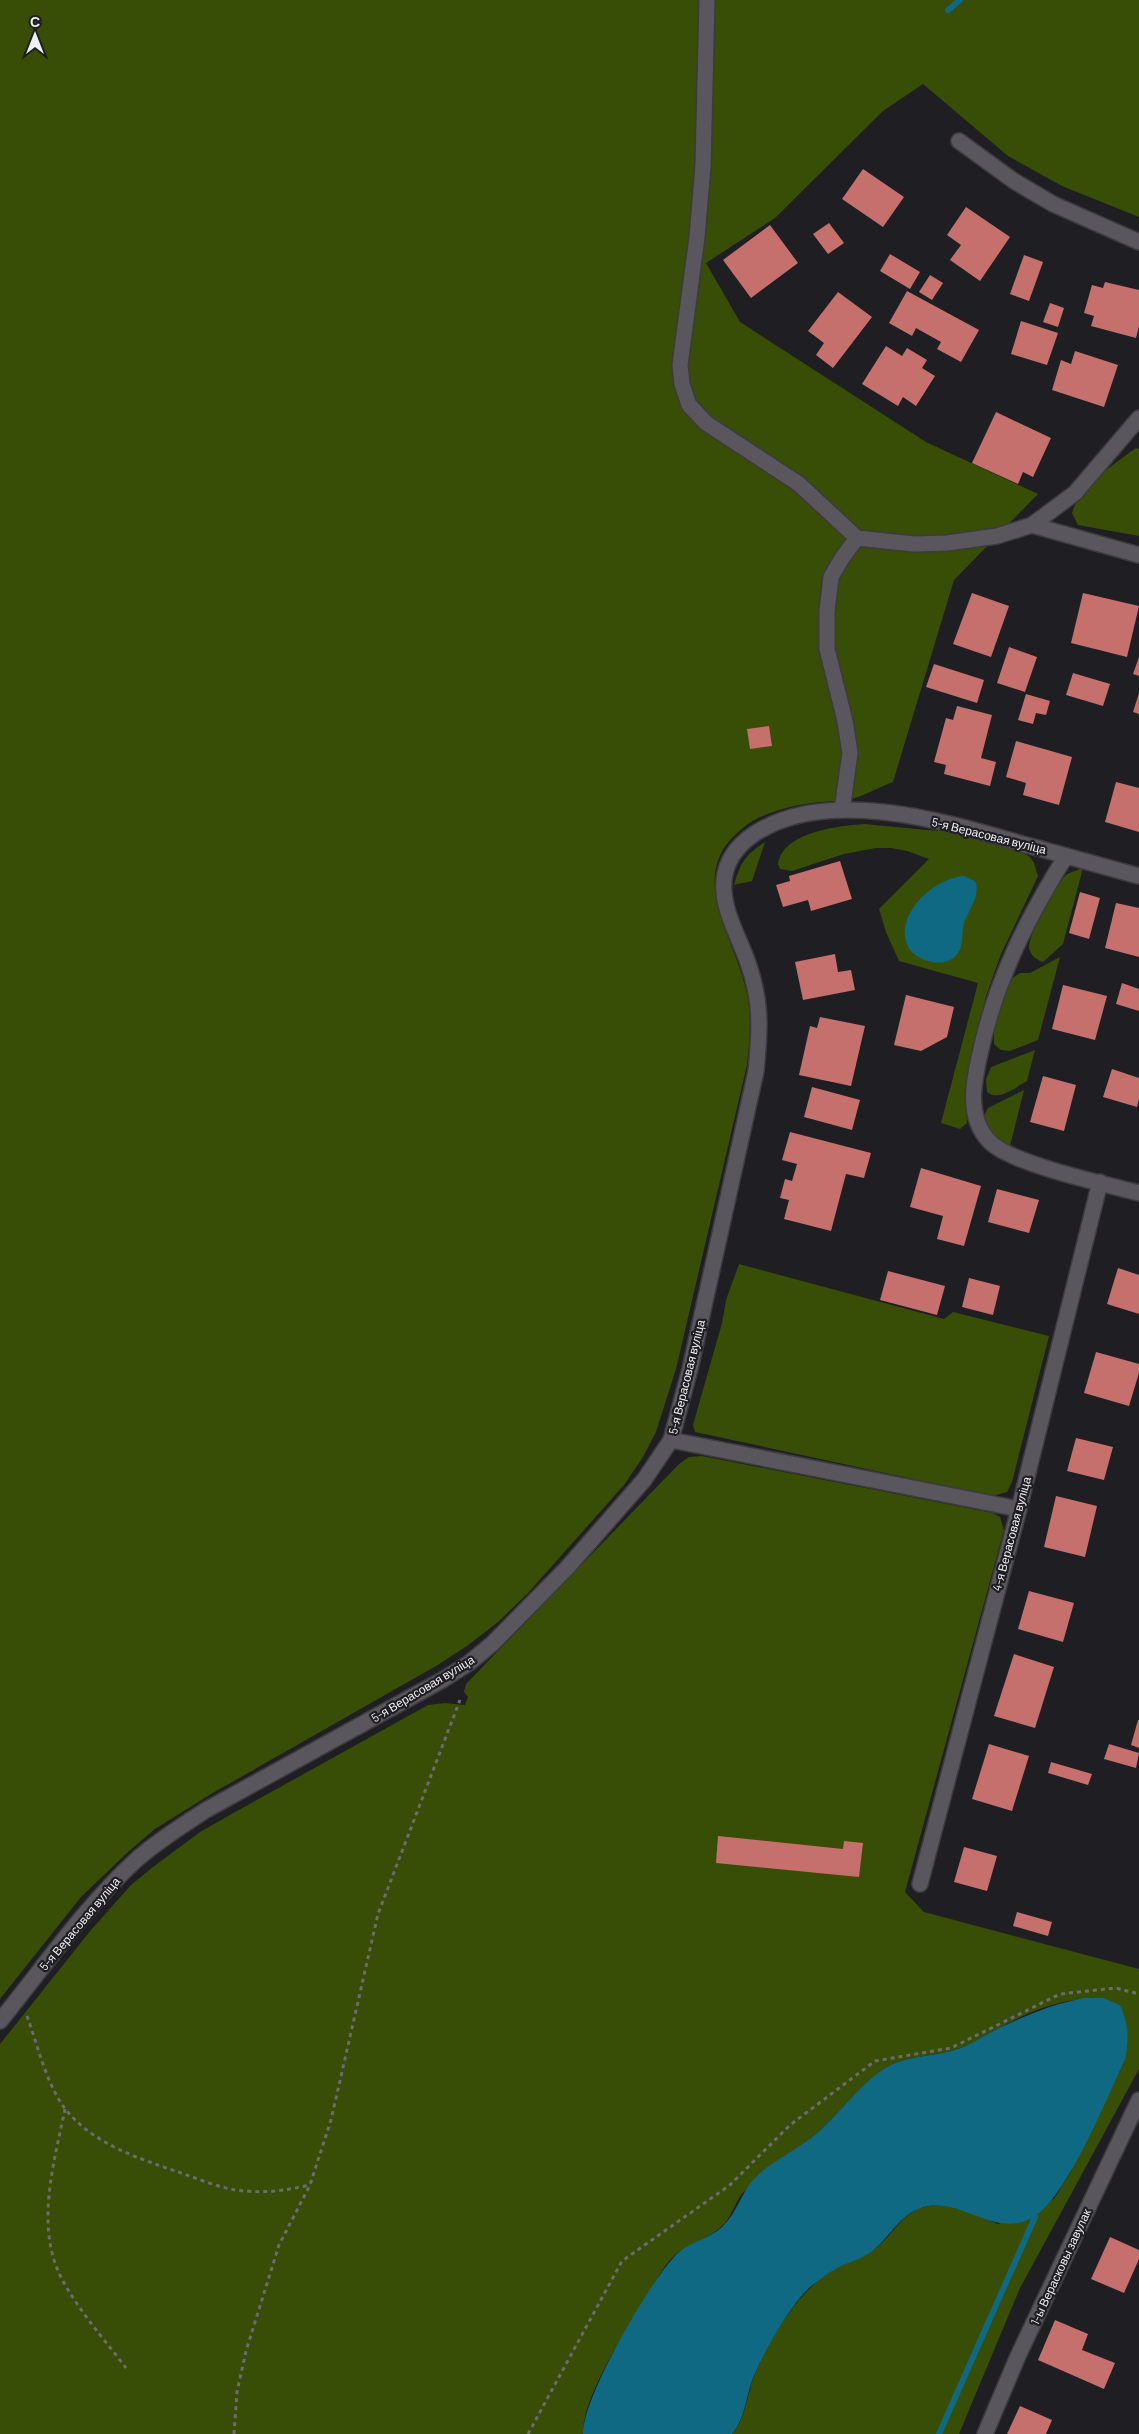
<svg xmlns="http://www.w3.org/2000/svg" width="1139" height="2434" font-family="Barlow,sans-serif">
	<style>
		.green { fill: #384d05 }
		.water { fill: #0f6983 }
		.lines { fill: none; stroke-linecap: round; stroke-linejoin: round }
		.stream { stroke: #0f6983; stroke-width: 6 }
		.building { fill: #c5706c }
		.minor-casing { stroke: #3c3b3f; stroke-width: 18 }
		.path { stroke: #6c6b70; stroke-width: 3; stroke-dasharray: 4 4; stroke-linecap: butt }
		.minor { stroke: #59575d; stroke-width: 15 }
		.labels { text-anchor: middle; stroke-width: 4.5; stroke-linejoin: round; paint-order: stroke }
		.street-label { font-size: 12px; fill: #efeef2; stroke: #1f1e23 }
	</style>
	<rect width="100%" height="100%" fill="#1f1e23"/>
	<g class="green">
		<path d="M0,0h1139v217l-77,-31 -54,-30 -85,-72 -40,27 -108,107 -69,45 34,59 186,120 112,52 -84,86 -61,202c-14,5 -30,15 -46,18 -8,1 -18,1 -26,2 -22,2 -43,7 -63,16 -8,4 -17,11 -24,18 -45,44 1,104 12,153 6,25 4,50 1,76l-71,304 -20,63 -13,25 -19,28 -96,108 -30,29 -31,24 -31,20 -225,128 -56,35 -27,23 -47,45 -81,102z"/>
		<path d="M1136,448l3,1v87l-61,-11 -6,-12c8,-27 41,-48 64,-65z"/>
		<path d="M864,824l74,7 1,-5 18,8 64,18 9,5 4,6 4,13 -37,78 -15,42 -14,58 -6,41 1,28 -7,6 -19,-6 37,-140 -79,-22 -13,-29 -7,-23 50,-50 -22,-8 -16,-3h-15l-32,6 -52,17 -12,-2 -2,-5c5,-32 60,-38 86,-40z"/>
		<path d="M765,842l-13,39 -18,4c6,-22 11,-30 31,-43z"/>
		<path d="M1088,849l-25,95 -20,18c-7,-2 -11,-6 -14,-13 -2,-12 26,-63 35,-72 4,-4 9,-6 14,-7z"/>
		<path d="M1060,957l-22,83 -28,11 -9,-1 -7,-6v-17l17,-48 9,-6h10z"/>
		<path d="M1035,1050l-8,31c-11,6 -29,21 -40,11l-1,-13 5,-12z"/>
		<path d="M1024,1090l-14,56c-14,-7 -33,-21 -22,-38z"/>
		<path d="M739,1264l205,55 9,-7 96,24 -37,146 -5,10 -15,4 -297,-64 -2,-7 29,-102 4,-23z"/>
		<path d="M702,1456l291,57 7,4 4,13 -99,362 19,20 215,57v100l-119,219 -61,146h-227c12,-13 15,-36 20,-52 3,-10 8,-19 12,-28 16,-31 39,-66 69,-84 15,-9 30,-12 44,-23 18,-14 26,-37 52,-41 24,-3 48,10 69,18l56,-25 16,-26 55,-113 -5,-55c-43,-16 -87,5 -125,25 -14,8 -28,17 -44,21 -26,7 -48,4 -72,21 -23,17 -40,42 -62,61 -18,16 -37,30 -56,45 -6,6 -15,11 -20,17 -7,10 -10,24 -20,32 -13,12 -31,16 -45,27 -13,11 -21,30 -30,44 -20,33 -63,97 -63,136h-583v-390l91,-114 40,-45 22,-18 47,-35 28,-16 200,-111 17,-2 20,2 3,-8 -4,-5 2,-8 213,-220 10,-7z"/>
	</g>
	<g class="water">
		<path d="M964,876l11,5c7,14 -9,32 -12,46 -1,9 0,19 -5,26 -11,18 -45,8 -51,-9 -12,-31 29,-67 57,-68z"/>
		<path d="M1084,1998h19l17,7c9,19 9,35 5,55 -19,39 -57,135 -90,156 -36,24 -69,-15 -106,-10 -29,4 -39,34 -61,48 -10,7 -24,9 -34,16 -9,5 -17,12 -25,18 -20,19 -45,64 -56,90 -7,18 -8,41 -21,56h-149c0,-37 65,-149 91,-177 13,-15 34,-17 48,-30 14,-13 19,-33 31,-47 18,-20 44,-29 64,-47 22,-19 39,-44 62,-61 24,-17 46,-14 72,-21 17,-4 32,-15 48,-23 28,-13 54,-24 85,-30z"/>
	</g>
	<g class="lines">
		<g class="stream">
			<path d="M948,10l12,-10"/>
			<path d="M939,2434l96,-217"/>
		</g>
	</g>
	<g class="building">
		<path d="M863,169l41,28 -21,30 -41,-28z"/>
		<path d="M966,207l44,30 -30,44 -30,-21 11,-15 -14,-10z"/>
		<path d="M829,223l15,20 -16,11 -15,-20z"/>
		<path d="M770,225l28,38 -47,35 -28,-38z"/>
		<path d="M890,254l30,18 -10,17 -30,-18z"/>
		<path d="M1024,255l19,7 -14,39 -19,-7z"/>
		<path d="M930,275l13,8 -11,17 -13,-8z"/>
		<path d="M1105,282l34,8v36l-3,12 -45,-12 3,-10 -10,-3 8,-28 11,3z"/>
		<path d="M907,291l72,39 -18,32 -24,-13 4,-7 -25,-14 -4,8 -23,-13z"/>
		<path d="M838,292l34,25 -39,51 -17,-13 8,-12 -16,-12z"/>
		<path d="M1050,303l14,5 -6,19 -15,-5z"/>
		<path d="M1021,321l37,12 -11,32 -36,-11z"/>
		<path d="M886,346l16,10 5,-8 20,12 -5,8 13,8 -19,30 -13,-9 -5,9 -36,-22z"/>
		<path d="M1075,351l43,14 -14,42 -52,-17 9,-30 10,4z"/>
		<path d="M996,412l55,26 -18,39 -10,-5 -5,12 -46,-21z"/>
		<path d="M972,593l37,13 -18,51 -38,-13z"/>
		<path d="M1083,593l56,13 -12,51 -56,-14z"/>
		<path d="M1009,647l28,10 -12,35 -28,-9z"/>
		<path d="M1139,657v19l-6,-2z"/>
		<path d="M934,664l50,16 -7,23 -51,-16z"/>
		<path d="M1073,673l37,11 -7,22 -37,-11z"/>
		<path d="M1139,693v21l-6,-2z"/>
		<path d="M1026,694l24,7 -4,14 -10,-2 -3,11 -15,-4z"/>
		<path d="M957,706l35,9 -11,43 15,4 -6,24 -46,-12 2,-9 -12,-3 12,-44 7,2z"/>
		<path d="M769,726l3,20 -22,3 -3,-20z"/>
		<path d="M1016,741l56,16 -13,48 -36,-10 3,-12 -20,-6z"/>
		<path d="M1116,782l23,6v44l-34,-10z"/>
		<path d="M840,861l12,38 -41,12 -3,-11 -25,7 -7,-22 14,-4 -1,-5z"/>
		<path d="M1080,892l20,6 -11,41 -20,-6z"/>
		<path d="M1116,903l23,5v49l-34,-9z"/>
		<path d="M835,954l3,18 13,-2 4,20 -52,10 -8,-38z"/>
		<path d="M1122,983l17,6v22l-23,-7z"/>
		<path d="M1063,985l44,11 -12,44 -43,-11z"/>
		<path d="M906,995l48,12 -7,30 -26,14 -27,-6z"/>
		<path d="M820,1017l45,9 -14,60 -52,-11 11,-49 7,2z"/>
		<path d="M1112,1069l27,9v21l-2,8 -34,-10z"/>
		<path d="M1043,1076l33,9 -12,46 -34,-9z"/>
		<path d="M812,1087l48,13 -8,30 -48,-13z"/>
		<path d="M790,1132l81,21 -7,25 -18,-4 -15,57 -47,-12 5,-19 -9,-2 5,-19 7,2 5,-17 -15,-4z"/>
		<path d="M921,1168l60,18 -17,60 -27,-7 6,-23 -33,-9z"/>
		<path d="M997,1189l42,11 -10,33 -41,-11z"/>
		<path d="M1118,1268l21,7v39l-32,-10z"/>
		<path d="M888,1271l57,15 -8,29 -57,-15z"/>
		<path d="M969,1278l31,8 -7,29 -31,-8z"/>
		<path d="M1096,1352l43,12v9l-10,33 -45,-13z"/>
		<path d="M1076,1438l37,9 -9,33 -37,-9z"/>
		<path d="M1056,1496l41,10 -12,51 -41,-10z"/>
		<path d="M1029,1591l45,12 -11,39 -45,-13z"/>
		<path d="M1014,1654l40,13 -19,61 -41,-12z"/>
		<path d="M1138,1720h1v28l-8,-3z"/>
		<path d="M989,1744l40,12 -17,55 -40,-12z"/>
		<path d="M1109,1744l30,9 -3,15 -32,-9z"/>
		<path d="M1051,1762l41,12 -4,11 -40,-12z"/>
		<path d="M718,1836l125,13 1,-8 19,2 -4,34 -143,-14z"/>
		<path d="M964,1847l33,9 -10,35 -33,-9z"/>
		<path d="M1017,1912l35,10 -4,14 -35,-10z"/>
		<path d="M1110,2237l29,13v9l-15,34 -33,-14z"/>
		<path d="M1055,2320l33,14 -6,16 33,13 -11,26 -66,-29z"/>
		<path d="M1020,2406l32,14 -6,14h-39z"/>
	</g>
	<g class="lines">
		<defs>
			<g id="minor">
				<path d="M707,0l-4,166 -6,71 -17,128 2,19 7,21 17,18 93,61 58,54 57,6 33,-1 50,-7 35,-11 43,-32 64,-75"/>
				<path d="M959,141l55,40 39,23 86,38"/>
				<path d="M1032,525l107,30"/>
				<path d="M842,810l8,-57 -5,-32 -18,-72v-38l4,-34 11,-19 15,-20"/>
				<path d="M1066,856c-38,61 -69,122 -85,193 -7,30 -16,68 9,93 22,22 115,42 149,51"/>
				<path d="M671,1440l348,69"/>
				<path d="M920,1884l99,-375 81,-327"/>
				<path d="M0,2021c44,-54 84,-113 135,-160 22,-20 47,-35 71,-51l238,-131 25,-16 23,-19 75,-76 77,-88 27,-40 19,-71 66,-298c4,-40 6,-69 -8,-108 -9,-26 -27,-55 -24,-83 2,-20 14,-35 30,-46 74,-49 193,-12 272,11 38,10 75,21 113,31"/>
				<path d="M985,2434l33,-78 121,-256"/>
			</g>
		</defs>
		<use href="#minor" class="minor-casing"/>
		<g class="path">
			<path d="M27,2016c11,30 19,68 39,94 30,36 75,49 118,64 20,7 41,16 62,17 22,2 42,-1 64,-6"/>
			<path d="M65,2109c-11,54 -31,120 -2,172 17,31 41,58 63,87"/>
			<path d="M234,2434l3,-42 9,-41 33,-106 31,-60 21,-65 47,-206 82,-214"/>
			<path d="M528,2434l94,-173 108,-76 60,-60 85,-64 76,-13 109,-54 56,-6 23,6"/>
		</g>
		<use href="#minor" class="minor"/>
	</g>
	<g class="labels">
		<g class="street-label">
			<text transform="translate(989 836) rotate(14)" y="4">5-я Верасовая вуліца</text>
			<text transform="translate(687 1377) rotate(-76)" y="4">5-я Верасовая вуліца</text>
			<text transform="translate(1012 1534) rotate(-75)" y="4">4-я Верасовая вуліца</text>
			<text transform="translate(423 1689) rotate(-31)" y="4">5-я Верасовая вуліца</text>
			<text transform="translate(80 1924) rotate(-50)" y="4">5-я Верасовая вуліца</text>
			<text transform="translate(1061 2267) rotate(-65)" y="4">1-ы Верасковы завулак</text>
		</g>
	</g>
	<g transform="translate(35 35)" stroke="#1f1e23" stroke-width="4" paint-order="stroke">
	<path d="M0-4L9 19L0 12L-9 19Z" fill="#efeef2"/>
	<text y="-8" font-size="14" font-weight="bold" text-anchor="middle" fill="#efeef2">С</text>
	</g>
</svg>
